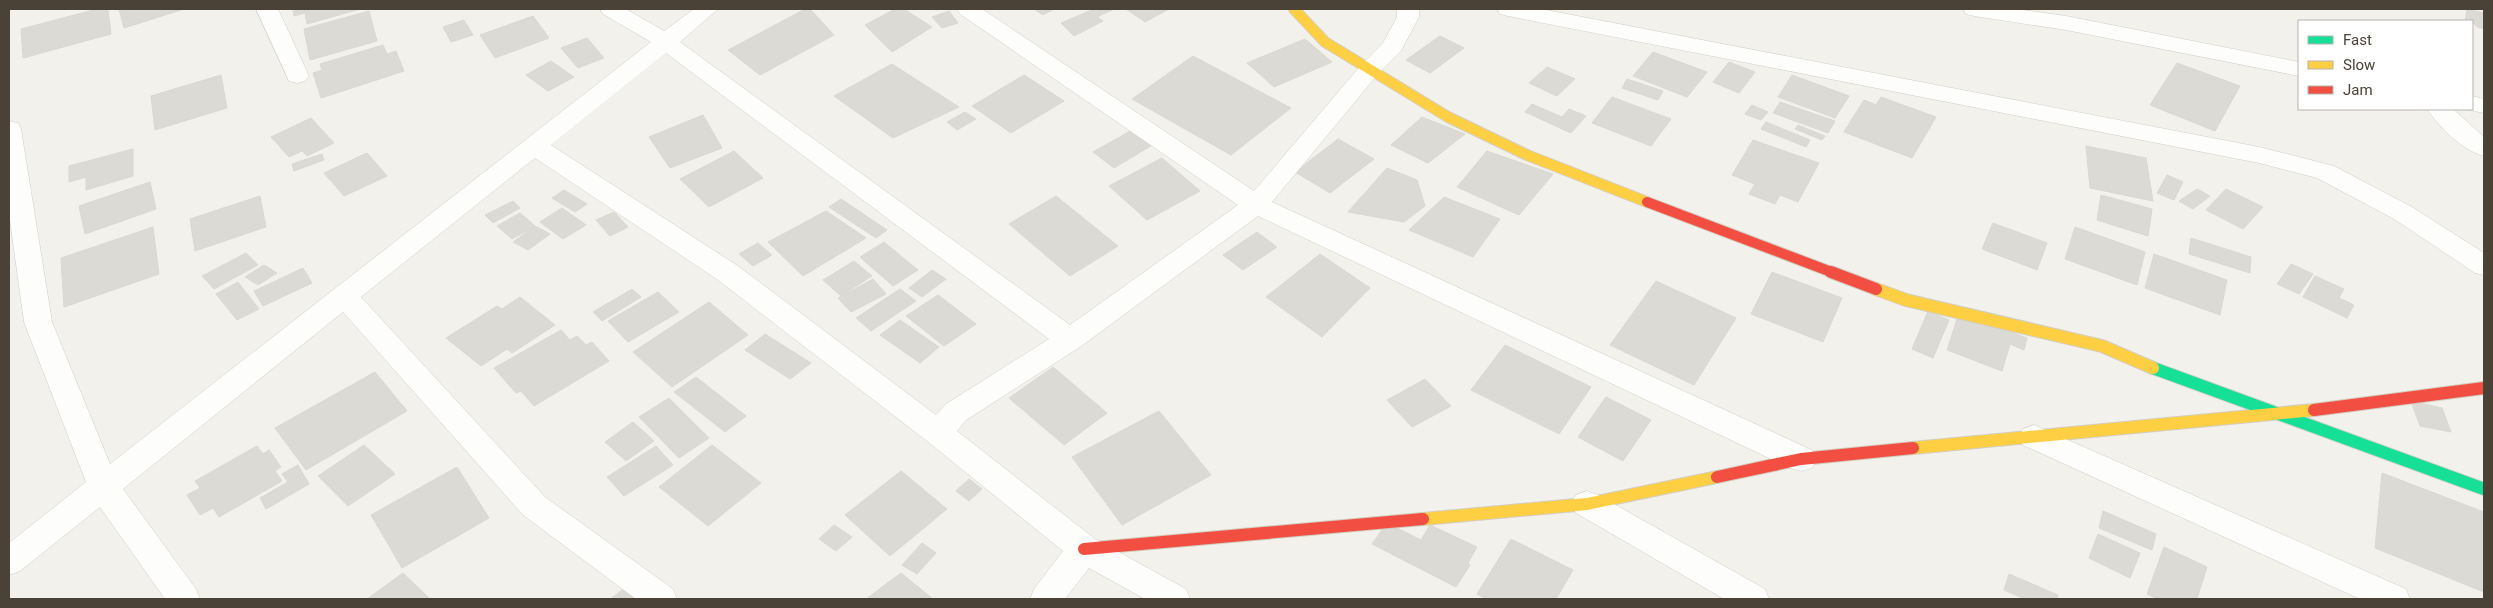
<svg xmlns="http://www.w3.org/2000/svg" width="2493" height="608" font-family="Roboto,sans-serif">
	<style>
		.building { fill: #dcdad4; stroke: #dbd8d1 }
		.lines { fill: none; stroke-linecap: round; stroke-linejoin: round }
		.street-casing { stroke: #d0cec9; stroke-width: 1 }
		.fast-casing { stroke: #d2cec1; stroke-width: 14 }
		.slow-far1-casing { stroke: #d2cec1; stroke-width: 12 }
		.slow-casing { stroke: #d2cec1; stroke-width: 14 }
		.jam-far1-casing { stroke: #d2cec1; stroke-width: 12 }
		.jam-casing { stroke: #d2cec1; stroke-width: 14 }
		.street { fill: #fdfdfc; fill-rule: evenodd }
		.fast { stroke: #16e098; stroke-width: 12 }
		.slow-far1 { stroke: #ffcf43; stroke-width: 10 }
		.slow { stroke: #ffcf43; stroke-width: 12 }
		.jam-far1 { stroke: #f24e42; stroke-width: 10 }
		.jam { stroke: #f24e42; stroke-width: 12 }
	</style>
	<rect width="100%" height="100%" fill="#f2f1eb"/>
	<g class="building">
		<path d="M97,9h11l3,25 -88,24 -2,-29z"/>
		<path d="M119,9h65l-60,19z"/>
		<path d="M293,9h67l-53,15 -2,-11 -11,3z"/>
		<path d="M805,9h5l24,26 -74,40 -32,-25z"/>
		<path d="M895,9h9l28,18 -40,25 -27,-27z"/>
		<path d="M1034,9h20l-11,6z"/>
		<path d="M1094,9h20l-17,8 6,4 -29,15 -13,-13z"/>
		<path d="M1126,9h43l-24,13z"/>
		<path d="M2467,9l17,4v16l-7,-2 -5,-6h-7z"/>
		<path d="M369,11l8,30 -67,19 -6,-31z"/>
		<path d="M949,11l9,12 -16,5 -10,-11z"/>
		<path d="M533,16l16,22 -54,20 -15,-23z"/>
		<path d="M464,20l9,15 -22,7 -8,-15z"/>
		<path d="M1440,36l24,12 -34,25 -24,-13z"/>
		<path d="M587,38l17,20 -26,10 -17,-20z"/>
		<path d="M1305,39l27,23 -58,25 -27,-24z"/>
		<path d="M383,45l4,9 9,-3 8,20 -83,27 -8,-25 9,-3 -2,-6z"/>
		<path d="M1653,52l54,20 -20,25 -54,-21z"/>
		<path d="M1193,56l98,52 -60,47 -99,-56z"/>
		<path d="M551,61l23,16 -26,14 -22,-16z"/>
		<path d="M1729,62l26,10 -16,21 -26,-11z"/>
		<path d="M2177,63l63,23 -25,45 -65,-26z"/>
		<path d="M892,64l67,43 -66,31 -59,-42z"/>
		<path d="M1547,67l28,12 -18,17 -28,-13z"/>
		<path d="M221,75l6,33 -72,22 -4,-34z"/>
		<path d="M1024,75l40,26 -53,32 -39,-27z"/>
		<path d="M1792,75l57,21 -14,22 -57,-21z"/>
		<path d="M1627,79l36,12 -5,9 -36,-12z"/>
		<path d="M1612,97l59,22 -20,27 -59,-23z"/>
		<path d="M1881,97l55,20 -24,41 -68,-26 20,-32 12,5z"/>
		<path d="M1780,102l55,19 -7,12 -55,-20z"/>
		<path d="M1532,104l30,13 7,-8 17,7 -15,17 -46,-21z"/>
		<path d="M1752,105l16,7 -7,8 -16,-6z"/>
		<path d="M965,112l11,7 -19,11 -10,-8z"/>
		<path d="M703,115l19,33 -52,20 -21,-31z"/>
		<path d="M1422,117l43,17 -37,29 -37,-18z"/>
		<path d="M311,118l23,25 -27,13 -5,-5 -13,6 -18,-20z"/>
		<path d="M1766,122l44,18 -4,7 -45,-18z"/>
		<path d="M1798,125l27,11 -3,4 -27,-11z"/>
		<path d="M1134,129l20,15 -40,24 -21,-16z"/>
		<path d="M1338,139l36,20 -44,34 -35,-21z"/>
		<path d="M1753,140l66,23 -21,39 -18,-7 -5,9 -26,-10 6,-10 -23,-9z"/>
		<path d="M2086,146l60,12 7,43 -63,-13z"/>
		<path d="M133,149v27l-47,14v-13l-17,5v-16z"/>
		<path d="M734,151l29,27 -54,29 -29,-28z"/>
		<path d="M1487,151l66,23 -34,41 -62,-28z"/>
		<path d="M367,153l20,23 -43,20 -20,-23z"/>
		<path d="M322,154l2,6 -30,11 -2,-7z"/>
		<path d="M1162,158l38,33 -53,29 -38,-34z"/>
		<path d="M1387,168l30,12 8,26 -21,16 -56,-10z"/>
		<path d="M2167,175l16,7 -9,18 -17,-7z"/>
		<path d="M150,182l6,27 -71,25 -6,-28z"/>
		<path d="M2197,189l13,7 -17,13 -14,-8z"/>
		<path d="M2226,189l37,18 -20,22 -37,-19z"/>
		<path d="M564,190l23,14 -12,8 -23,-14z"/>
		<path d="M2101,195l51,14 -4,27 -51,-16z"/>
		<path d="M260,196l6,31 -71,24 -5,-32z"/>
		<path d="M1056,196l62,50 -48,30 -61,-52z"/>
		<path d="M1444,197l56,22 -27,38 -64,-27z"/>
		<path d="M841,199l46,31 -11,8 -47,-31z"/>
		<path d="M513,201l7,7 -27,15 -8,-8z"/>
		<path d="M562,208l24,17 -23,14 -23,-17z"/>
		<path d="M826,211l40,27 -63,38 -35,-34z"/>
		<path d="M614,212l14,15 -18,9 -14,-16z"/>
		<path d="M520,213l15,13 -23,13 -15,-13z"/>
		<path d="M1993,223l54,20 -10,27 -55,-21z"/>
		<path d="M535,226l15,8 -22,16 -15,-8z"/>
		<path d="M153,227l6,47 -95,33 -3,-49z"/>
		<path d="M2075,227l70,25 -8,33 -72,-26z"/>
		<path d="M1257,232l20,15 -34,23 -20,-15z"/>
		<path d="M2191,238l60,19 -1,16 -61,-19z"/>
		<path d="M884,242l34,28 -25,16 -33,-29z"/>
		<path d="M758,243l14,12 -19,11 -14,-12z"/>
		<path d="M246,253l12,12 -44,24 -12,-13z"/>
		<path d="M1320,254l50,34 -48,49 -56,-40z"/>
		<path d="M2154,254l73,26 -7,35 -75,-27z"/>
		<path d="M854,261l18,15 -31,20 -18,-16z"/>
		<path d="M2291,264l22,10 -14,20 -22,-10z"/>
		<path d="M264,265l13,8 -19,12 -13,-8z"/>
		<path d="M303,268l9,15 -49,23 -9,-15z"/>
		<path d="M932,270l14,9 -24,18 -13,-9z"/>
		<path d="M1772,272l70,26 -19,44 -72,-28z"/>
		<path d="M2315,276l29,13 -5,9 15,7 -7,13 -44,-21z"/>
		<path d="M873,279l13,15 -35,18 -13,-14z"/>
		<path d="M1656,281l80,37 -42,67 -84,-40z"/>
		<path d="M238,282l21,27 -22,11 -21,-26z"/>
		<path d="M632,289l9,8 -39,24 -9,-9z"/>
		<path d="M900,289l16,12 -45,30 -15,-13z"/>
		<path d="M658,292l21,20 -51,30 -20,-21z"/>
		<path d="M938,295l38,29 -32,22 -38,-30z"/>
		<path d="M520,297l35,28 -43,28 -5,-4 -26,17 -35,-28 51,-32 5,3z"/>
		<path d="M709,302l39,33 -76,52 -39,-35z"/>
		<path d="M1928,311l21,9 -16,38 -21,-9z"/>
		<path d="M1959,313l68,25 -3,12 -14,-6 -8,27 -55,-21z"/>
		<path d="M900,320l39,27 -19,16 -40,-28z"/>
		<path d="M561,330l9,10 7,-4 9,9 6,-3 17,19 -75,45 -13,-15 -5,2 -22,-25z"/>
		<path d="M765,334l46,29 -21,16 -45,-29z"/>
		<path d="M1505,345l86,42 -32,47 -88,-44z"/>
		<path d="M1053,367l54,46 -43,32 -55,-47z"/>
		<path d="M375,372l32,39 -101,59 -31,-42z"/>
		<path d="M696,377l50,39 -21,16 -51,-40z"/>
		<path d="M1425,379l26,27 -39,21 -25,-27z"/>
		<path d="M1606,397l45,23 -28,41 -45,-24z"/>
		<path d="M669,398l40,40 -30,20 -40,-41z"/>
		<path d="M2411,401l31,7 9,24 -31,-6z"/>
		<path d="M1159,411l52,64 -89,50 -50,-68z"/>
		<path d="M633,422l21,19 -28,20 -21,-19z"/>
		<path d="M364,445l31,29 -47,32 -30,-30z"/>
		<path d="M712,445l49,38 -53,43 -49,-39z"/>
		<path d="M257,446l6,8 6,-4 12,17 -6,4 7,10 -63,36 -6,-9 -13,7 -13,-20 13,-7 -5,-7z"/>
		<path d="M656,446l17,19 -49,31 -17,-19z"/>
		<path d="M298,465l11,19 -43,25 -6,-11 28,-16 -6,-8z"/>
		<path d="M457,467l32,51 -87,50 -31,-53z"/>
		<path d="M901,471l46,38 -57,47 -45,-41z"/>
		<path d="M2382,473l102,39v80l-109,-44z"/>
		<path d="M969,479l13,10 -13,12 -13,-10z"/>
		<path d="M2103,511l53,23 -4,16 -53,-22z"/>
		<path d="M1387,523l34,17 9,-15 47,22 -9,16 2,2 -14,22 -84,-43z"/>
		<path d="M834,525l18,12 -16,14 -17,-12z"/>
		<path d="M2098,534l42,19 -10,25 -41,-20z"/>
		<path d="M1511,539l62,31 -17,29h-70l-9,-5z"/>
		<path d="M922,543l14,10 -19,21 -15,-9z"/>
		<path d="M2164,547l43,20 -10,32h-39l-11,-5z"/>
		<path d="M403,573l27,26h-63z"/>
		<path d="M901,573l32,26h-67z"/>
		<path d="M2009,574l49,21 -1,4h-32l-21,-9z"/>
		<path d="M626,587l13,12h-29z"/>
	</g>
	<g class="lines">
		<defs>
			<g id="street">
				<path d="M256,9h22l31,67 -4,5 -8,2 -8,-2z"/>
				<path d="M600,9h26l38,22 30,-22h24l-38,33 390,283 168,-120 -278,-191 -3,-5h25l272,182 108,-127 21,-21 14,-26v-8h22v8l-18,34 -23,23 -106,128 540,248 4,9 -4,9 -11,3 -11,-3 -532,-252 -178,131 -114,73 -9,11 138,108 91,50 4,10h-45l-56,-31 -24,31h-35l4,-10 29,-38 -136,-110 -209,-161 -183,-122 -174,139 184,200 128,92 4,10h-41l-113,-84 -180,-203 -220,177 73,100 4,10h-35l-65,-92 -80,64 -11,4v-32l77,-61 -62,-160 -15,-109v-92l9,2 3,6 31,193 58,142 541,-422 -48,-28zM666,53l383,286 -103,65 -10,11 -198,-149 -187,-121z"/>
				<path d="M1497,9h44l718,138 75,19 78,41 72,46v22l-9,-2 -81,-54 -77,-41 -58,-15 -751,-147 -8,-2z"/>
				<path d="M1963,9h53l50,7 233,46v14l-233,-46 -92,-14 -8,-2z"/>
				<path d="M2472,96l12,3v14l-19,-4h7z"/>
				<path d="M2427,109h26l31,28v19c-21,-5 -45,-29 -57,-47z"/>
				<path d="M2034,425l372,164 4,10h-50l-337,-154 -4,-8 4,-8z"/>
				<path d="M1587,491l11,4 167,94 4,10h-45l-148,-86 -5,-9 5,-9z"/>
			</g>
			<path id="fast" d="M2153,368l331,121"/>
			<path id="slow-far1" d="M1294,9l31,33 123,75 79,38 120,47"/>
			<g id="slow">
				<path d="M1876,289l30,11 196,46 51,22"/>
				<path d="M1913,448l401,-38"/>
				<path d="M1423,519l164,-15 130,-27"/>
			</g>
			<path id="jam-far1" d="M1647,202l187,71"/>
			<g id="jam">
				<path d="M1831,272l45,17"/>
				<path d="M2314,410l170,-22"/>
				<path d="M1717,477l84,-18 112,-11"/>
				<path d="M1084,549l339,-30"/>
			</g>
		</defs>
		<use href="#street" class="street-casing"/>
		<use href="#fast" class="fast-casing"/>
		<use href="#slow-far1" class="slow-far1-casing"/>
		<use href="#slow" class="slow-casing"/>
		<use href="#jam-far1" class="jam-far1-casing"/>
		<use href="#jam" class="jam-casing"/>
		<use href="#street" class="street"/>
		<use href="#fast" class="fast"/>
		<use href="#slow-far1" class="slow-far1"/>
		<use href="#slow" class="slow"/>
		<use href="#jam-far1" class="jam-far1"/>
		<use href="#jam" class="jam"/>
	</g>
	<rect width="2493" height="608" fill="none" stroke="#4a4236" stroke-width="20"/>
	<rect x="2298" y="20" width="175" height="90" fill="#ffffff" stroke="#b7b3af"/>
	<rect x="2308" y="36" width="25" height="8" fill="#16e098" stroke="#b7b3af"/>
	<text x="2343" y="45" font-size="15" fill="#4a4236">Fast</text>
	<rect x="2308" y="61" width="25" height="8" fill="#ffcf43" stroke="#b7b3af"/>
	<text x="2343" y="70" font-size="15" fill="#4a4236">Slow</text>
	<rect x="2308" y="86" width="25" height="8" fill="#f24e42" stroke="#b7b3af"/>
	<text x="2343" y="95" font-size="15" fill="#4a4236">Jam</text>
</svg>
